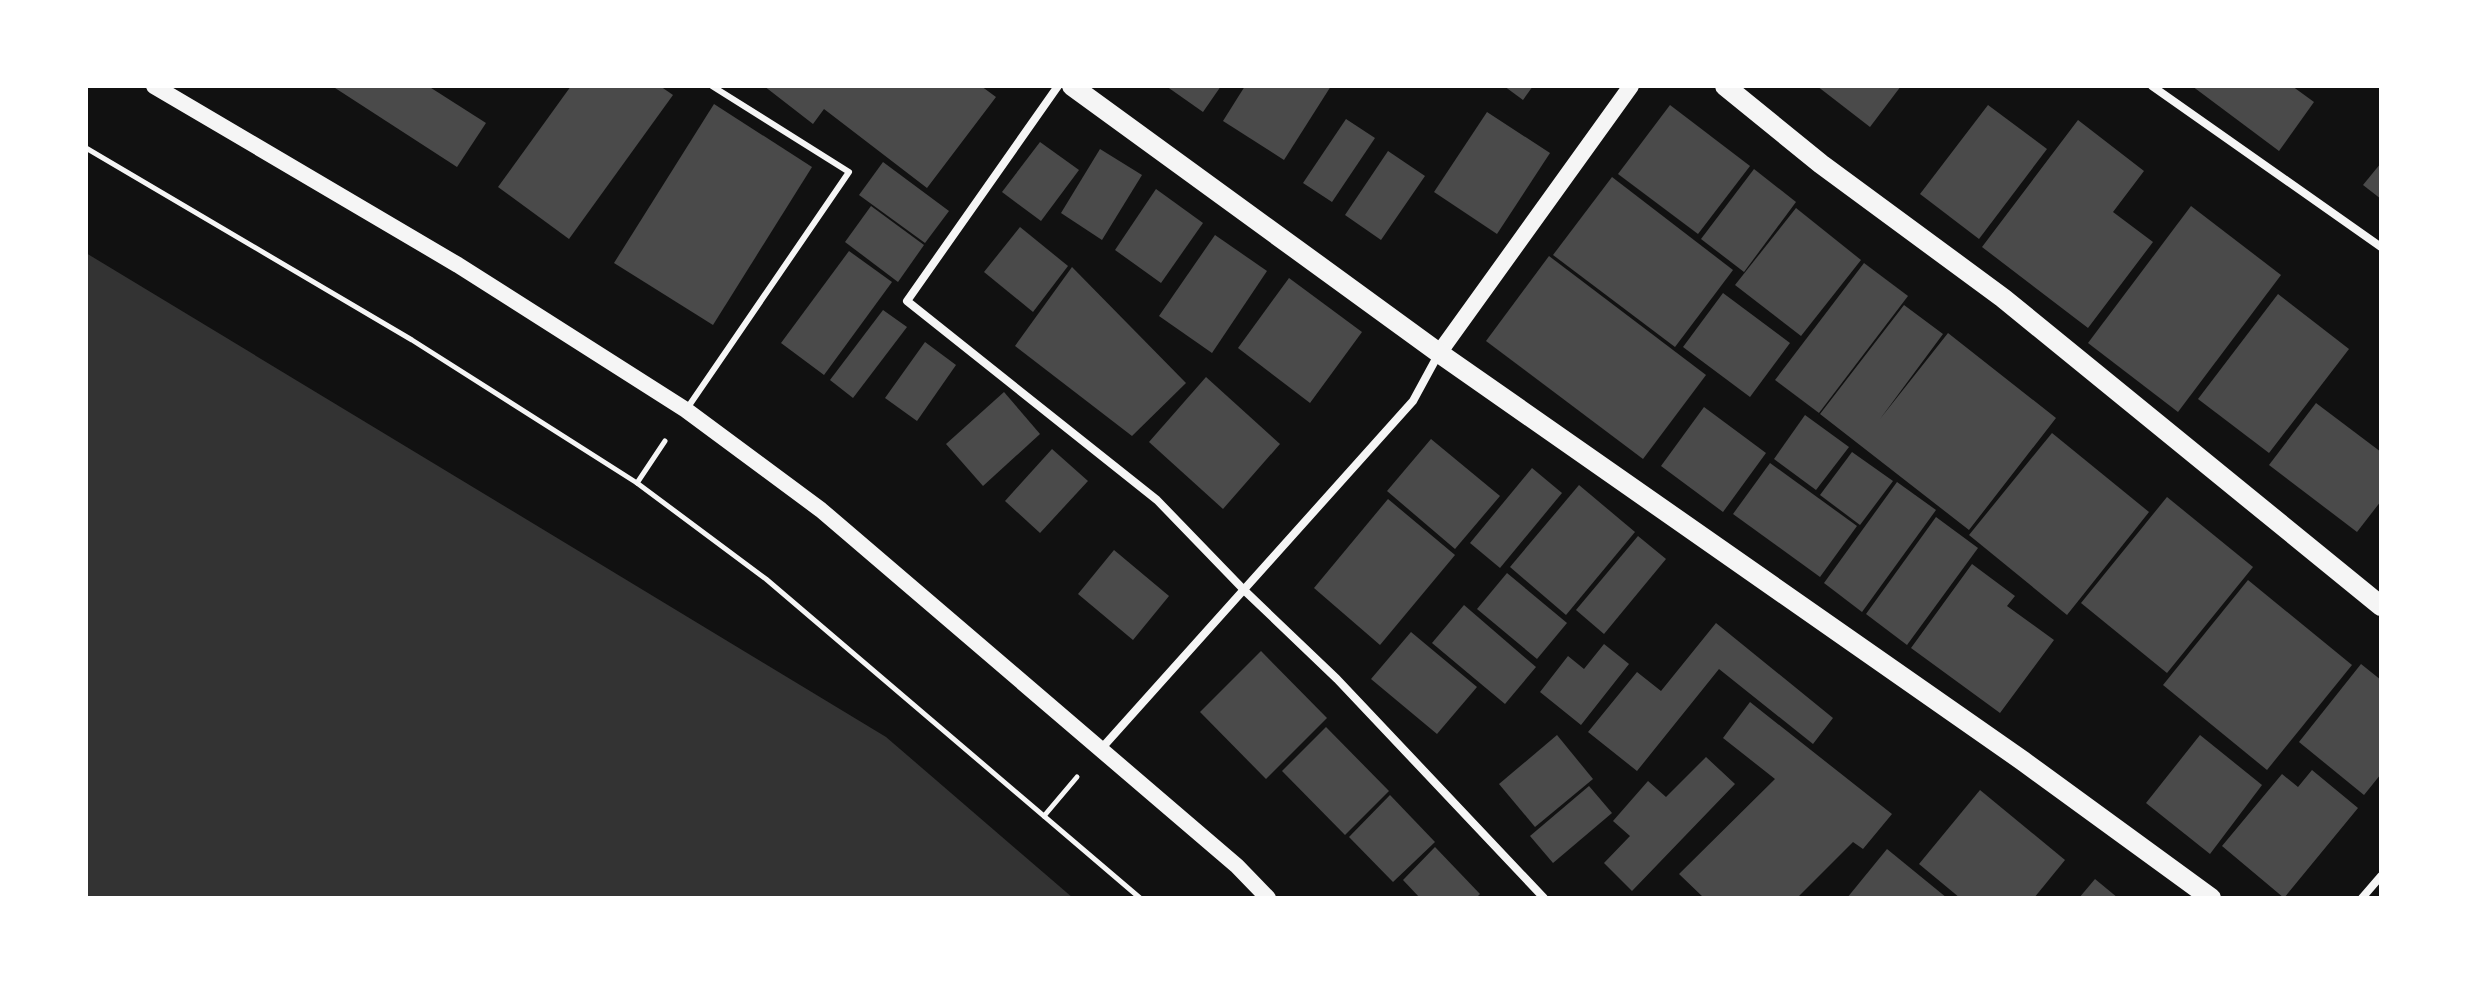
<svg xmlns="http://www.w3.org/2000/svg" width="2467" height="984" font-family="Literata,serif">
	<style>
		.water { fill: #333 }
		.building { fill: #4a4a4a }
		.lines { fill: none; stroke-linecap: round; stroke-linejoin: round }
		.path { stroke: #f5f5f5; stroke-width: 5 }
		.service { stroke: #f5f5f5; stroke-width: 6 }
		.minor { stroke: #f5f5f5; stroke-width: 8 }
		.secondary { stroke: #f5f5f5; stroke-width: 16 }
		.primary { stroke: #f5f5f5; stroke-width: 20 }
	</style>
	<rect width="100%" height="100%" fill="#111"/>
	<path class="water" d="M86,253l800,484 187,161h-987z"/>
	<g class="building">
		<path d="M332,86h96l58,37 -29,44z"/>
		<path d="M571,86h89l13,9 -104,144 -71,-52z"/>
		<path d="M764,86h217l15,11 -69,91 -103,-79 -11,15z"/>
		<path d="M1166,86h55l-18,26z"/>
		<path d="M1245,86h86l-47,74 -61,-39z"/>
		<path d="M1504,86h29l-10,14z"/>
		<path d="M1817,86h84l-31,41z"/>
		<path d="M2192,86h100l22,16 -35,49z"/>
		<path d="M714,104l98,63 -99,158 -99,-62z"/>
		<path d="M1670,105l80,61 -52,68 -80,-60z"/>
		<path d="M1988,105l59,44 -68,90 -59,-45z"/>
		<path d="M1487,112l63,41 -53,81 -63,-42z"/>
		<path d="M1346,119l29,19 -43,64 -29,-19z"/>
		<path d="M2078,120l66,51 -31,41 40,30 -65,86 -106,-81z"/>
		<path d="M1040,142l39,28 -38,51 -39,-29z"/>
		<path d="M1100,149l42,26 -40,65 -41,-27z"/>
		<path d="M1388,151l37,25 -44,64 -36,-25z"/>
		<path d="M883,162l66,49 -24,32 -66,-48z"/>
		<path d="M2381,163v36l-18,-14z"/>
		<path d="M1754,169l42,33 -52,70 -43,-33z"/>
		<path d="M1612,177l121,93 -58,77 -122,-92z"/>
		<path d="M1156,189l47,34 -42,60 -46,-33z"/>
		<path d="M871,206l53,39 -26,37 -53,-40z"/>
		<path d="M2191,206l90,69 -103,137 -90,-69z"/>
		<path d="M1796,208l65,52 -60,76 -66,-51z"/>
		<path d="M1020,227l48,39 -35,46 -49,-40z"/>
		<path d="M1215,235l52,36 -55,82 -53,-37z"/>
		<path d="M849,251l43,31 -68,93 -43,-32z"/>
		<path d="M1549,256l157,119 -63,84 -157,-118z"/>
		<path d="M1864,263l44,33 -89,117 -44,-33z"/>
		<path d="M1072,267l114,116 -54,53 -117,-90z"/>
		<path d="M1289,278l73,54 -52,71 -72,-55z"/>
		<path d="M1723,293l67,50 -40,54 -67,-50z"/>
		<path d="M2278,294l71,55 -80,104 -71,-54z"/>
		<path d="M1904,305l39,29 -63,85 68,-86 108,85 -87,112 -149,-116z"/>
		<path d="M883,310l24,17 -54,71 -23,-18z"/>
		<path d="M925,342l31,23 -39,56 -32,-23z"/>
		<path d="M1206,377l74,67 -57,65 -74,-67z"/>
		<path d="M1004,392l36,42 -57,52 -37,-42z"/>
		<path d="M2316,403l65,49v49l-24,31 -88,-67z"/>
		<path d="M1704,407l62,46 -43,59 -62,-46z"/>
		<path d="M1805,415l44,32 -33,43 -42,-31z"/>
		<path d="M2052,433l97,79 -82,103 -98,-80z"/>
		<path d="M1431,439l69,57 -45,53 -68,-58z"/>
		<path d="M1052,449l36,32 -48,52 -35,-32z"/>
		<path d="M1852,452l41,29 -33,44 -40,-30z"/>
		<path d="M1770,463l87,63 -37,51 -87,-63z"/>
		<path d="M1532,468l30,25 -62,75 -30,-25z"/>
		<path d="M1897,482l39,28 -74,102 -38,-29z"/>
		<path d="M1579,485l56,47 -69,83 -56,-48z"/>
		<path d="M2167,497l86,70 -86,106 -86,-70z"/>
		<path d="M1388,499l67,56 -75,90 -66,-57z"/>
		<path d="M1936,517l42,31 -71,97 -41,-31z"/>
		<path d="M1638,536l28,23 -62,75 -28,-24z"/>
		<path d="M1114,550l55,46 -36,44 -55,-46z"/>
		<path d="M1972,564l43,32 -8,10 47,34 -54,73 -89,-65z"/>
		<path d="M1507,573l60,50 -30,36 -60,-50z"/>
		<path d="M2248,580l104,85 -85,105 -104,-85z"/>
		<path d="M1464,605l72,62 -31,37 -73,-61z"/>
		<path d="M1716,623l117,95 -20,26 -94,-75 -82,102 -49,-39 49,-60 24,19z"/>
		<path d="M1411,632l66,55 -40,47 -66,-55z"/>
		<path d="M1604,644l25,20 -48,61 -41,-33 28,-36 16,13z"/>
		<path d="M1261,651l66,67 -61,61 -66,-67z"/>
		<path d="M2361,664l20,16v94l-17,21 -65,-53z"/>
		<path d="M1750,702l142,112 -29,35 -10,-7 -56,56h-93l-25,-24 96,-95 -52,-41z"/>
		<path d="M1326,727l63,64 -44,44 -63,-64z"/>
		<path d="M1557,735l36,44 -58,48 -36,-43z"/>
		<path d="M2200,735l62,50 -52,69 -64,-51z"/>
		<path d="M1706,757l29,27 -103,107 -28,-28 26,-27 -17,-15 35,-40 18,16z"/>
		<path d="M2312,770l46,38 -74,90 -62,-52 60,-72 16,13z"/>
		<path d="M1589,786l23,27 -59,50 -23,-27z"/>
		<path d="M1980,790l85,70 -31,38h-74l-41,-34z"/>
		<path d="M1390,795l45,47 -42,40 -44,-45z"/>
		<path d="M1435,847l45,47 -4,4h-56l-17,-18z"/>
		<path d="M1887,849l60,49h-100z"/>
		<path d="M2095,879l23,19h-39z"/>
	</g>
	<g class="lines">
		<g class="path">
			<path d="M86,148l326,192 225,143 129,96 374,319"/>
			<path d="M637,483l28,-42"/>
			<path d="M1044,816l33,-39"/>
		</g>
		<path class="service" d="M686,410l163,-238 -137,-86"/>
		<g class="minor">
			<path d="M1058,86l-151,215 250,199 88,91 92,88 207,219"/>
			<path d="M2152,86l229,161"/>
			<path d="M1101,749l312,-348 25,-46"/>
			<path d="M2362,898l19,-22"/>
		</g>
		<g class="secondary">
			<path d="M154,86l304,179 228,145 135,100 416,356 31,32"/>
			<path d="M1439,353l192,-267"/>
		</g>
		<g class="primary">
			<path d="M1072,86l367,267 584,408 188,137"/>
			<path d="M1725,86l96,78 182,134 378,308"/>
		</g>
	</g>
	<rect width="2467" height="984" fill="none" stroke="#ffffff" stroke-width="176"/>
</svg>
